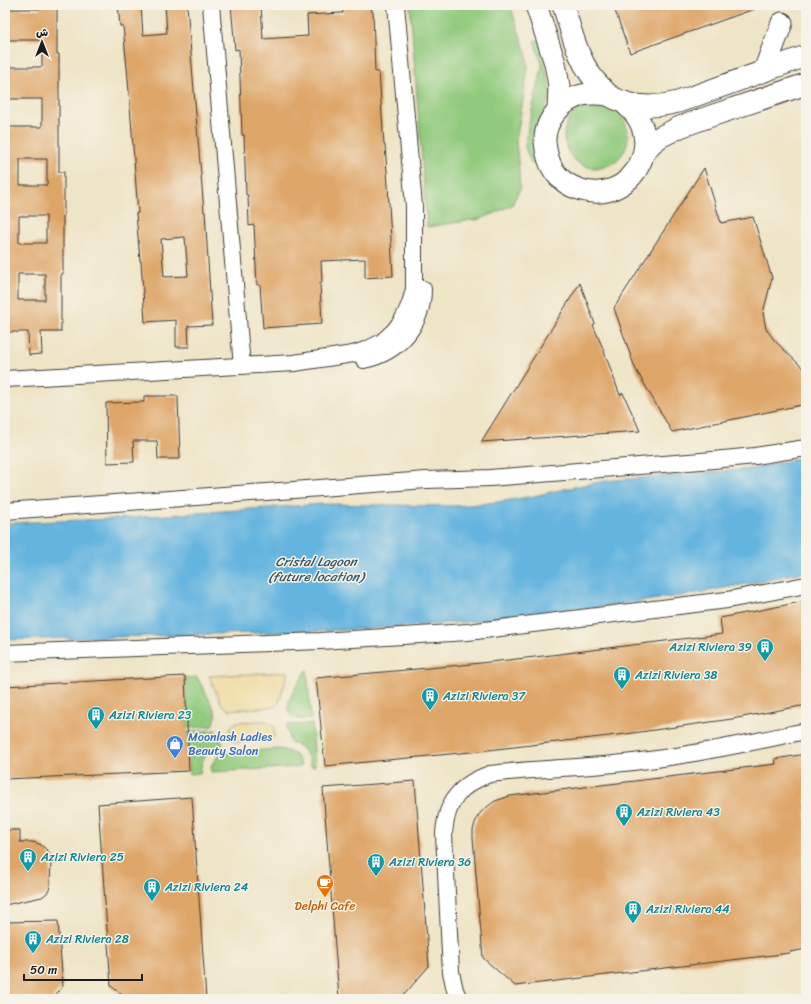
<svg xmlns="http://www.w3.org/2000/svg" width="811" height="1004" font-family="Sriracha,'Playpen Sans Arabic',sans-serif">
	<style>
		.green { fill: #91ca7d; stroke: #56734c }
		.sand { fill: #eeda9e; stroke: #857b5d }
		.water { fill: #64b4df; stroke: #40687e }
		.building { fill: #dea567; fill-rule: evenodd }
		.lines { fill: none; stroke-linecap: round; stroke-linejoin: round }
		.minor-casing { stroke: #3c3a36; stroke-width: 18 }
		.tertiary-casing { stroke: #3c3a36; stroke-width: 23 }
		.minor { stroke: #fff; stroke-width: 16 }
		.tertiary { stroke: #fff; stroke-width: 21 }
		.labels { text-anchor: middle; stroke-width: 3; stroke-linejoin: round; paint-order: stroke }
		.culture-label { font-size: 12px; fill: #0d838f; stroke: #f7f3e8; text-anchor: start }
		.shop-label { font-size: 12px; fill: #366cbe; stroke: #f7f3e8; text-anchor: start }
		.food-label { font-size: 12px; fill: #c56008; stroke: #f7f3e8 }
		.water-label { font-size: 13px; font-style: italic; fill: #39596a; stroke: #f7f3e8 }
	</style>
	<rect width="100%" height="100%" fill="#f7f3e8"/>
	<filter id="ink" filterUnits="userSpaceOnUse"><feTurbulence type="fractalNoise" baseFrequency=".025" numOctaves="2"/><feDisplacementMap in="SourceGraphic" scale="8" xChannelSelector="R" yChannelSelector="G"/><feConvolveMatrix kernelMatrix="1 2 1 2 8 2 1 2 1" color-interpolation-filters="sRGB"/></filter>
	<filter id="wash" filterUnits="userSpaceOnUse"><feTurbulence type="fractalNoise" baseFrequency=".012" numOctaves="4" result="noise"/><feDisplacementMap in="SourceGraphic" scale="16" xChannelSelector="R" yChannelSelector="G"/><feGaussianBlur stdDeviation="0.9" result="paint"/><feColorMatrix in="noise" values="0 0 0 0 0 0 0 0 0 0 0 0 0 0 0 0 0 1.4 0 .05"/><feComposite in="paint" operator="in"/></filter>
	<g filter="url(#wash)">
		<rect width="100%" height="100%" fill="#eee4c6"/>
		<g class="green">
			<path d="M410,5h100l17,51 1,13 -12,73 3,29 1,18 -8,16 -17,8 -15,6 -53,8z"/>
			<path d="M540,40l11,55 -6,14 -6,54 -6,1 -2,-1 -6,-16 3,-20 14,-59v-4l-8,-23z"/>
			<circle cx="596" cy="136" r="32"/>
			<path d="M307,670l4,49c-4,0 -11,1 -15,-1 -21,-6 5,-38 11,-48z"/>
			<path d="M197,677l17,32c3,7 2,11 -2,17l-25,2 -2,-50z"/>
			<path d="M312,724l3,42h-4c-2,-12 -9,-20 -21,-24l-4,-17z"/>
			<path d="M215,730l8,14c-15,4 -22,14 -23,29l-10,1 -3,-42z"/>
			<path d="M278,749c11,1 22,6 23,18l-90,5c-1,-10 6,-16 15,-19z"/>
		</g>
		<g class="sand">
			<path d="M288,672l-9,30 -5,5 -45,3 -7,-5 -13,-29z"/>
			<path d="M267,721l7,6v10l-6,4 -33,1 -4,-5 -1,-9 6,-6z"/>
		</g>
		<path class="water" d="M806,457v114l-60,13 -66,12 -131,18 -74,7 -75,6 -75,4 -320,9v-117l107,-4 210,-15 134,2 24,-2 24,-3 30,-5 30,-7 41,-8 145,-12z"/>
		<g id="blocks">
			<g class="building">
				<path d="M40,5h17v49h2v118h5v44h-1v58h-2v58h-20l1,22 -13,1 -1,-23h-23v-205h37v-28h-37v-32h37v-27h-37v-31h35zM20,159h27v26h-27zM19,216h27v27h-27zM18,274h27v26h-27z"/>
				<path d="M118,5h23l2,30 24,-2 -2,-28h22l17,207h1l7,113 -24,1 1,21h-13v-27l-31,2 -4,-61h-1l-4,-48h2l-10,-134 -5,-53h-3zM185,237l3,39 -24,1 -3,-38z"/>
				<path d="M231,5h30l2,34 45,-3 -1,-21 34,-2h2l-1,-8h29l1,7h1l2,60h4l5,73h1l3,40 5,91 -28,2v-19l-44,2 1,22h-2l2,41 -59,4 -3,-43h-3l-3,-60 -5,1 -1,-31h-2l-2,-60h-2l-3,-86 -4,1z"/>
				<path d="M613,5h147v2l-130,46z"/>
				<path d="M704,168l17,55 32,-6 19,61 -9,35 3,16 9,12 31,30v33l-134,28 -37,-64 -21,-60z"/>
				<path d="M580,283l15,41 -2,1 9,21 18,49 3,-2 17,38 -159,11z"/>
				<path d="M144,396h34l2,63h-22l-1,-18h-24l1,21 -27,1 -1,-60 38,-1z"/>
				<path d="M806,601v104l-74,14 -106,15 -155,18 -146,14 -9,-88 146,-13 73,-8 187,-23 -2,-16z"/>
				<path d="M185,676l4,95 -184,8v-93z"/>
				<path d="M806,754v195l-16,3v1l-275,33 -32,-28 -10,-120v-8l2,-7 3,-7 5,-6 12,-9 15,-5 266,-32 -1,-5z"/>
				<path d="M415,781l14,185 -26,30 -39,3h-25l-16,-211z"/>
				<path d="M192,797l14,202h-79l-16,-13 -13,-182z"/>
				<path d="M5,830h15v12h12l5,1 4,2 7,6 3,8 -1,27 -1,4 -3,4 -4,3 -37,8z"/>
				<path d="M58,921l5,65 -11,13h-47v-77z"/>
			</g>
		</g>
	</g>
	<g filter="url(#ink)">
		<use href="#blocks" fill-opacity="0" stroke="#3c3a36" stroke-width="1"/>
		<g class="lines">
			<defs>
				<g id="minor">
					<path d="M211,5l31,361"/>
					<path d="M364,360c34,-7 59,-35 59,-71"/>
					<path d="M5,379l289,-16 59,-9 15,-5 14,-7 12,-11 9,-12 7,-15 4,-15v-83l-18,-201"/>
					<path d="M5,511l302,-22 119,-9 64,-2 223,-18 42,-4 51,-8"/>
					<path d="M5,653l315,-12 148,-9 259,-32 79,-15"/>
					<path d="M459,999l-4,-9 -4,-18 -7,-138c2,-32 16,-50 46,-60 41,-5 83,-6 124,-10 65,-6 129,-20 192,-33"/>
				</g>
				<g id="tertiary">
					<path d="M536,5l19,58 2,11 2,12 -1,24"/>
					<path d="M563,5c9,28 16,61 38,82 3,3 6,7 9,9 8,5 16,7 25,9 15,2 28,1 43,-3l128,-46"/>
					<path d="M764,71l18,-48"/>
					<path d="M609,95c-9,-1 -18,-2 -27,0 -20,5 -38,26 -37,47 1,10 3,20 9,29 12,18 39,26 59,18 25,-10 39,-40 28,-65 -4,-9 -10,-15 -17,-21"/>
					<path d="M644,153l7,-9 9,-7 20,-10 28,-10 98,-33"/>
				</g>
			</defs>
			<use href="#minor" class="minor-casing"/>
			<use href="#tertiary" class="tertiary-casing"/>
			<use href="#minor" class="minor"/>
			<use href="#tertiary" class="tertiary"/>
		</g>
	</g>
	<defs>
		<symbol id="building-pin" viewBox="-11 -11 22 30"><path d="M0 17L-7.5 6A9.5 9.5 0 1 1 7.5 6Z" fill="#0f9aa8" stroke="#f7f3e8"/><path d="M-4-6H4V6H1V3H-1V6H-4ZM-2.5-4.3h1.7v1.8h-1.7ZM.8-4.3h1.7v1.8H.8ZM-2.5-1h1.7V.8h-1.7ZM.8-1h1.7V.8H.8Z" fill="#fff"/></symbol>
		<symbol id="shop-pin" viewBox="-11 -11 22 30"><path d="M0 17L-7.5 6A9.5 9.5 0 1 1 7.5 6Z" fill="#3f7fe0" stroke="#f7f3e8"/><path d="M-5-2.5h2.3a2.7 3.5 0 0 1 5.4 0H5L5.5 6h-11ZM-1.5-2.5h3a1.5 2.3 0 0 0-3 0Z" fill="#fff"/></symbol>
		<symbol id="cafe-pin" viewBox="-11 -11 22 30"><path d="M0 17L-7.5 6A9.5 9.5 0 1 1 7.5 6Z" fill="#e8710a" stroke="#f7f3e8"/><path d="M-5.5-4.5H6V0H3Q3 3.5 0 3.5H-2.5Q-5.5 3.5-5.5 0ZM3-3.2v2h1.7v-2ZM-6 4.5H4V6H-6Z" fill="#fff"/></symbol>
	</defs>
	<g fill-rule="evenodd">
		<use href="#building-pin" x="755" y="637" width="20" height="27"/>
		<use href="#building-pin" x="612" y="665" width="20" height="27"/>
		<use href="#building-pin" x="420" y="686" width="20" height="27"/>
		<use href="#building-pin" x="86" y="705" width="20" height="27"/>
		<use href="#shop-pin" x="165" y="734" width="20" height="27"/>
		<use href="#building-pin" x="614" y="802" width="20" height="27"/>
		<use href="#building-pin" x="18" y="847" width="20" height="27"/>
		<use href="#building-pin" x="366" y="852" width="20" height="27"/>
		<use href="#cafe-pin" x="315" y="873" width="20" height="27"/>
		<use href="#building-pin" x="142" y="877" width="20" height="27"/>
		<use href="#building-pin" x="623" y="899" width="20" height="27"/>
		<use href="#building-pin" x="23" y="929" width="20" height="27"/>
	</g>
	<g class="labels">
		<g class="culture-label">
			<text x="752" y="651" text-anchor="end">Azizi Riviera 39</text>
			<text x="635" y="679">Azizi Riviera 38</text>
			<text x="443" y="700">Azizi Riviera 37</text>
			<text x="109" y="719">Azizi Riviera 23</text>
			<text x="637" y="816">Azizi Riviera 43</text>
			<text x="41" y="861">Azizi Riviera 25</text>
			<text x="389" y="866">Azizi Riviera 36</text>
			<text x="165" y="891">Azizi Riviera 24</text>
			<text x="646" y="913">Azizi Riviera 44</text>
			<text x="46" y="943">Azizi Riviera 28</text>
		</g>
		<g class="shop-label">
			<text x="188" y="741">Moonlash Ladies<tspan x="188" dy="14">Beauty Salon</tspan></text>
		</g>
		<g class="food-label">
			<text x="325" y="910">Delphi Cafe</text>
		</g>
		<g class="water-label">
			<text x="316" y="566">Cristal Lagoon<tspan x="316" dy="15">(future location)</tspan></text>
		</g>
	</g>
	<rect width="811" height="1004" fill="none" stroke="#f7f3e8" stroke-width="20"/>
	<g transform="translate(42 42)" stroke="#f7f3e8" stroke-width="3" paint-order="stroke">
	<path d="M0-3L7 15L0 10L-7 15Z" fill="#1c1c1c"/>
	<text y="-6" font-size="11" font-weight="bold" text-anchor="middle" fill="#1c1c1c">ش</text>
	</g>
	<path d="M24 974v6h118v-6" fill="none" stroke="#1c1c1c" stroke-width="2"/>
	<text x="30" y="974" font-size="12" fill="#1c1c1c" stroke="#f7f3e8" stroke-width="3" paint-order="stroke">50 m</text>
</svg>
